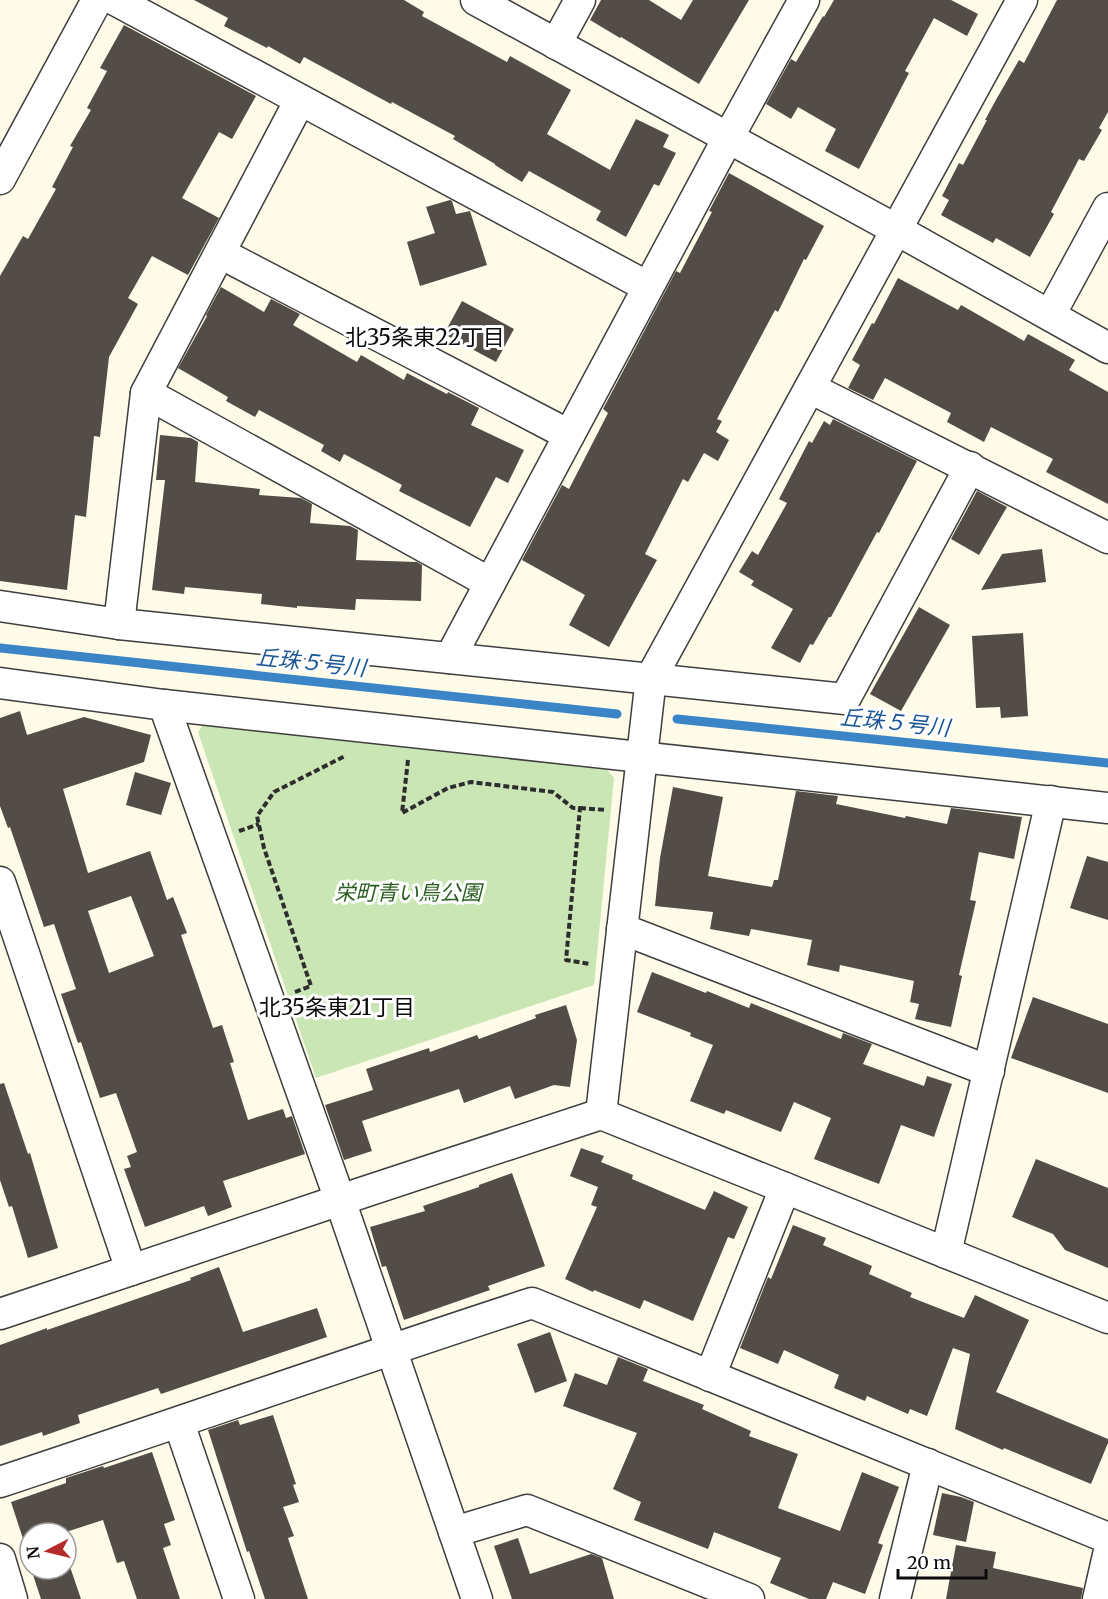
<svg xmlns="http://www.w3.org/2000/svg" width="1108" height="1599" font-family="Merriweather,'Noto Sans JP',serif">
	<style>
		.green { fill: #cbe6b5 }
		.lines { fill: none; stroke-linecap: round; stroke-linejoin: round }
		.stream { stroke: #3b85c6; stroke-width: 9 }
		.building { fill: #534d48; fill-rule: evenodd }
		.street-casing { stroke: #3e3e3e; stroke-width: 33 }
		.path { stroke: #2d2d2d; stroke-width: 4; stroke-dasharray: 6 3; stroke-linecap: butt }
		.street { stroke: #fff; stroke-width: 30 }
		.labels { text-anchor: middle; stroke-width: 6; stroke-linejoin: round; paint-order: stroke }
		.park-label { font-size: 21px; font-style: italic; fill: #285e1f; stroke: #fff }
		.neighbourhood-label { font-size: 22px; fill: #0b0b0b; stroke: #fff }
		.water-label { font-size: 22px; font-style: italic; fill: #1b5795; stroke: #fff }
	</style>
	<rect width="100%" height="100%" fill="#fefbe9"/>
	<path class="green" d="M205,722l399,44 10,12 -20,207 -278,93 -118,-346z"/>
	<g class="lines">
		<g class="stream">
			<path d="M0,648l617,66"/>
			<path d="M677,719l431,44"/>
		</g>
	</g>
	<g class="building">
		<path d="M194,0h210l20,12 -2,4 85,46 3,-6 61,34 -24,44 63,36 26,-51 33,16 -6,12 13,6 -17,33 -5,-2 -28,53 -30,-17 5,-9 -72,-40 -7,11 -27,-17v-1l-42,-25 2,-3 -63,-34 -1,2 -87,-47 -4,7 -32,-18 -1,2 -43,-22 4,-8z"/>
		<path d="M601,0h48l32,20 12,-20h56l-50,84 -78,-47 -1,1 -30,-18z"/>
		<path d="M834,0h117l27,14 -11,22 -33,-18 -29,53 4,2 -50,96 -34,-18 11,-22 -38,-22 -7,12 -25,-15 25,-45 5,3 27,-46 1,1z"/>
		<path d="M1057,0h51v112l-9,16 3,2 -18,31 -5,-2 -28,53 3,2 -24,43 -34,-19 -3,5 -52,-28 8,-15 -7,-4 17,-33 4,2 24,-45h-2l12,-22 22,-38 5,3z"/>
		<path d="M124,25l132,71 -24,43 -13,-7 -37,66 37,20 -31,57 -36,-19 -24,42 10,6 -29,53 -9,80 -6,-1 -8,81 -11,-2 -8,75 -67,-9v-305l23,-40 5,3 28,-50 -4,-2 21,-40 -3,-1 21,-36 -4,-2 20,-37 -7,-3z"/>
		<path d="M729,173l95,53 -18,34 -2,-1 -26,53 -3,-2 -58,109 5,2 -6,11 13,8 -11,21 -14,-8 -16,29 -5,-3 -38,75 12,6 -48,87 -40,-22 16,-30 -63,-35 40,-75 7,4 39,-76 -5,-4 73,-138 4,2 32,-61 -3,-1z"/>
		<path d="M450,200l2,1 4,13 14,-3 17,54 -67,21 -13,-44 28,-9 -9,-26z"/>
		<path d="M898,278l60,32 3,-5 63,36 4,-7 47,26 -6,10 39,22v112l-62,-32 7,-13 -62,-32 -7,15 -37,-20 4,-9 -66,-35 -12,22 -25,-12 12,-23 -8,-5 20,-37 2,1z"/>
		<path d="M221,287l43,25 7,-13 29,15 -7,11 64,37 4,-7 43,25 3,-7 40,21 1,-2 31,16 -8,17 53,25 -16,33 -12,-6 -26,50 -71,-36 3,-6 -58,-31 -4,8 -19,-11 3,-6 -65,-35 -4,7 -29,-16 2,-4 -50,-29 29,-52 -1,-1z"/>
		<path d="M462,301l52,28 -18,33 -52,-28z"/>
		<path d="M833,419l84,42 -38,72 -2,-1 -46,85h-2l-16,28 -3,-1 -10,19 -29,-15 22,-39 -42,-24 3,-4 -15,-9 13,-21 6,4 29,-52 -8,-4 30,-58 3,2 12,-22 6,4z"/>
		<path d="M160,435l31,3 7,4 -3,40 65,7 -1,6 42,3 11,6 -2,19 40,3 8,4 -2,30 61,2 5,3 -1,36 -65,-2 -1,11 -58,-4v2l-36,-4 1,-10 -77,-7 -1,7 -32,-4 13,-110h-9z"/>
		<path d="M977,491l30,16 -28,48 -28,-16z"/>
		<path d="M1042,549l4,33 -65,8 21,-36z"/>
		<path d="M919,607l31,18 -49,86 -31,-17z"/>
		<path d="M1023,633l5,83 -27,2 -1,-11 -24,1 -4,-72z"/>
		<path d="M20,711l7,24 57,-18 67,18 -7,27 -81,27 25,84 62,-22 17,49 6,-3 14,36 -6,2 32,93 9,-3 12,37 -4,1 18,57 35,-11 3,9 6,-2 13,38 -82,27 9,26 -24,9 -4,-10 -59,21 -21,-58 7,-2 -4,-11 10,-4 -21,-59 -16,5 -19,-56 -3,1 -17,-49 15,-5 -22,-65 -10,3 -34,-100 -2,1 -8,-22v-88zM131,896l23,60 -45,17 -21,-62z"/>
		<path d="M135,772l36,11 -10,32 -35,-10z"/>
		<path d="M673,787l50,10 -15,79 64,11 2,-7h4l18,-89 42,5 -2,8 69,14 1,-2 41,8 4,-16 71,9 -8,42 -35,-7 -9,48 6,1 -17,74 3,1 -11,51 -36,-8 4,-15 -9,-2 4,-21 -74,-16 -1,7 -32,-7 5,-25 -61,-11 -2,7 -39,-7 3,-17 -58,-6 5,-48z"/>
		<path d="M1087,856l21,6v58l-38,-12z"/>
		<path d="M652,972l54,21 1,-2 42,17 2,-5 90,36 2,-6 29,11 -9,20 61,22 3,-10 25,8 -18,53 -33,-12 -22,59 -65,-25 17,-41 -37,-16 -13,30 -55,-22 -2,4 -34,-13 23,-56 -23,-9 1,-3 -54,-21z"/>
		<path d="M1033,997l75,27v69l-97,-35z"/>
		<path d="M566,1005l11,35 -7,47 -16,-2 -39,14 -5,-13 -46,17 -5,-14 -97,32 10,30 -28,9 -19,-55 48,-15 -7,-21 63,-21 1,4 47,-17 2,4 57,-21 -1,-3z"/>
		<path d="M4,1083l24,71 2,-1 28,95 -30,10 -16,-52 -3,1 -9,-27v-96z"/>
		<path d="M581,1148l23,8 -3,6 32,13 -1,4 73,31 9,-19 34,16 -14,32 -6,-2 -35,84 -49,-21 -4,9 -46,-19 -1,2 -28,-13 32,-72 -6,-2 7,-18 -28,-11z"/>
		<path d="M1036,1159l72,29v80l-43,-18 -12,-16 -41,-17z"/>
		<path d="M512,1173l33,93 -57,20 2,4 -86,30 -18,-54 -4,1 -12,-40 55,-16 -2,-5 56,-19v-2z"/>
		<path d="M793,1225l33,13 -3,7 49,21 -3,8 43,19 -2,4 54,21 11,-23 54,25 -33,72 112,47v4l-17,41 -87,-36 -1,2 -48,-21 15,-75 -17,-6 -26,68 -17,-7 -2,5 -41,-18 -2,5 -31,-13 5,-13 -55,-25 -6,14 -38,-16 28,-71 3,2z"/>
		<path d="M219,1267l24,65 74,-24 10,29 -166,57 -3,-6 -80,27 2,8 -37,13 -1,-4 -42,14v-101l47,-17v2l144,-50 -1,-2z"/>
		<path d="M550,1332l17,49 -32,12 -18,-49z"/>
		<path d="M618,1357l30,12 -5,12 61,24 -2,4 49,22 -2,5 49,18 -20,54 62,23 22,-59 37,15 -21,56 5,2 -18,49 -32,-12 -7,17h-17l-39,-16 11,-25 -67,-26 -6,17 -74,-29 7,-18 -28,-13 24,-56 -74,-27 12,-33 32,12z"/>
		<path d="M273,1415l23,69 -3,1 6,17 -16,5 11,29 -6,2 20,61h-43l-16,-48 -2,1 -39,-122 30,-10 2,5z"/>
		<path d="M152,1452l23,68 -11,4 7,21 -8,3 17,51h-43l-13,-38 -7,2 -14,-43 -40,13h-33v34l-5,-15 2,-1 -16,-49 55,-19v-5l37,-12 1,2z"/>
		<path d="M942,1493l19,4 13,5 -8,40 -33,-7z"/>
		<path d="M518,1538l12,36 61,-20 11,4 12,41h-102l-18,-53z"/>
		<path d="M956,1545l40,7 -3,16 90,20 -2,11h-135z"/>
		<path d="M66,1555l15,44h-40l-10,-30h35z"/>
	</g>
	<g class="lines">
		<defs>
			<g id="street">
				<path d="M115,0l533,287"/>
				<path d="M476,0l421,230 211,118"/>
				<path d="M556,44l24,-44"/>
				<path d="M0,179l97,-179"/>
				<path d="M220,253l349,182"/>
				<path d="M1050,315l58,-107"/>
				<path d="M810,388l298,150"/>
				<path d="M146,393l344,190"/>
				<path d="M0,606l119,18 726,75 125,-232"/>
				<path d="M119,624l27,-231 154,-293"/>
				<path d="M450,658l278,-520 76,-138"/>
				<path d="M0,683l164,22 944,103"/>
				<path d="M164,705l176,495 137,399"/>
				<path d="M0,882l131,388"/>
				<path d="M622,929l367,142"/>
				<path d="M601,1114l50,-436 371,-678"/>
				<path d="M946,1253l105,-452"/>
				<path d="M0,1314l340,-114 261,-86 507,204"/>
				<path d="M710,1376l75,-188"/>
				<path d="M179,1423l60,176"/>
				<path d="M0,1482c178,-59 354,-121 532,-179l576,235"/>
				<path d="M454,1532l73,-22 222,89"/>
				<path d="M0,1559l12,40"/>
				<path d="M895,1599l33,-135"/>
				<path d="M1098,1599l10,-44"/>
			</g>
		</defs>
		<use href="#street" class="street-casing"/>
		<g class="path">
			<path d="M408,760l-6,53 46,-25 23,-6 82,10 20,16h7l-14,152 24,4"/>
			<path d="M580,808l26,2"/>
			<path d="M239,831l20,-7"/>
			<path d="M295,992l16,-6 -47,-138 -7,-32 17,-24 71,-36"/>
		</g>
		<use href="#street" class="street"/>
	</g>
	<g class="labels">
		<g class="park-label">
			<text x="408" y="900">栄町青い鳥公園</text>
		</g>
		<g class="neighbourhood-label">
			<text x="425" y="345">北35条東22丁目</text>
			<text x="337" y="1015">北35条東21丁目</text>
		</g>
		<g class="water-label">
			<text transform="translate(311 662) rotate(6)" y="8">丘珠５号川</text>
			<text transform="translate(895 722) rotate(6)" y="8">丘珠５号川</text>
		</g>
	</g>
	<g transform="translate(48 1551) rotate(263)"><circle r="28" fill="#ffffff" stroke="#9d9d9d" stroke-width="1.5"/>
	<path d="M0-4.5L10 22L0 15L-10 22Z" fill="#b32d2a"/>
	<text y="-9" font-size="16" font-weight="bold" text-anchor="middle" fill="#0b0b0b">N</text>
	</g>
	<path d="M898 1569v9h88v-9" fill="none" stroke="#0b0b0b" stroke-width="3"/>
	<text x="907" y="1569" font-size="18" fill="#0b0b0b" stroke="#ffffff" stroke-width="4.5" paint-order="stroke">20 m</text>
</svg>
